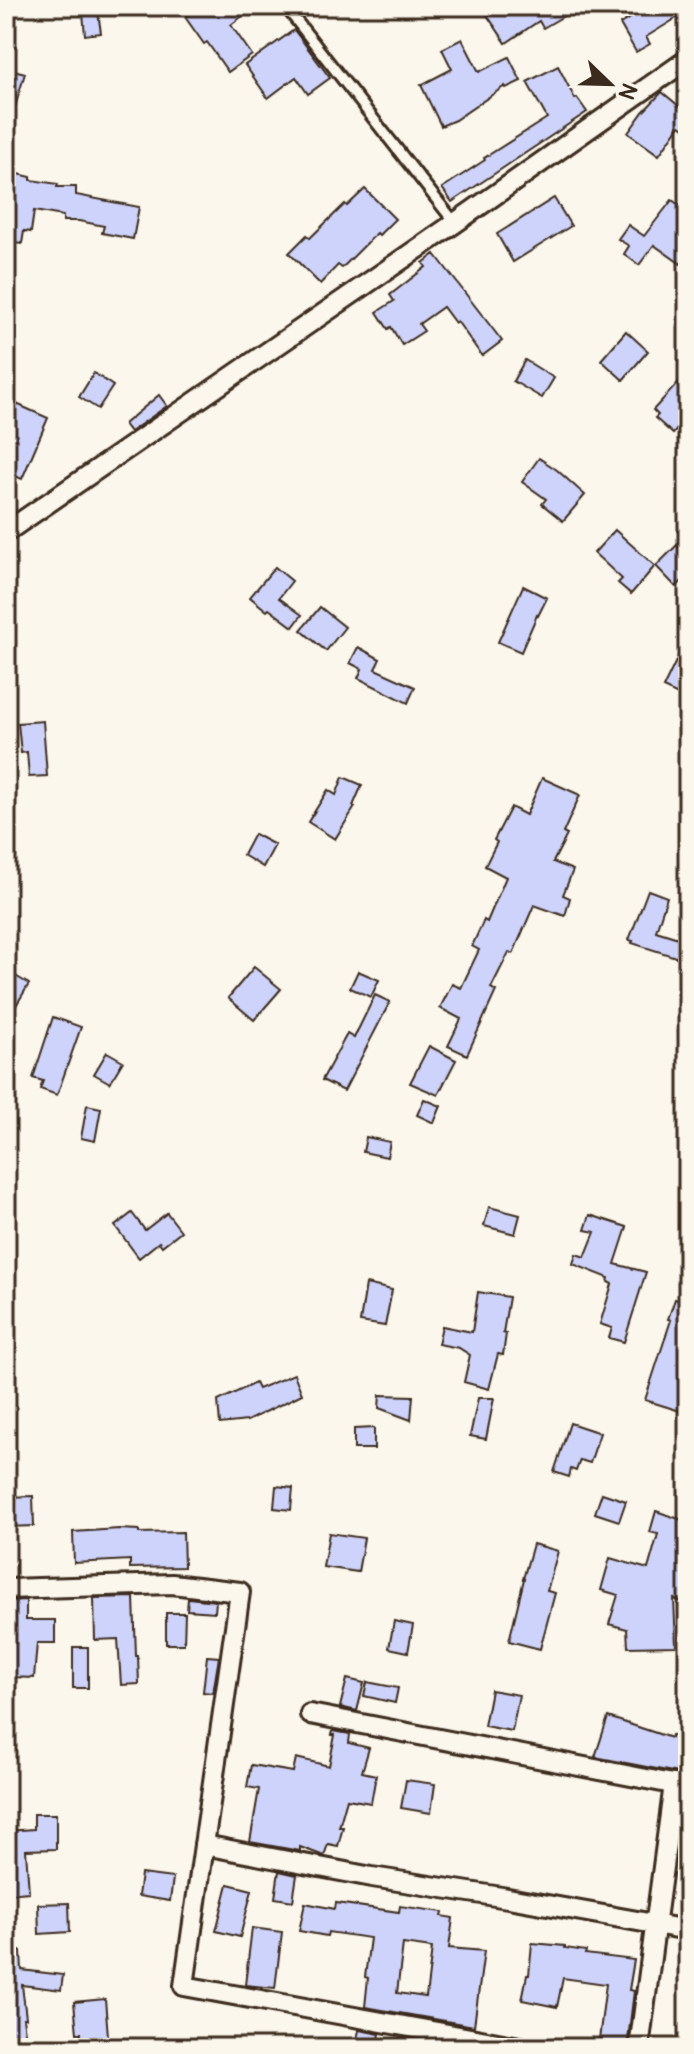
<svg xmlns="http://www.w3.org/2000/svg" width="694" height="2054" font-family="Pangolin,sans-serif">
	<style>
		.building { fill: #ced3fc; stroke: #3b2a1e; stroke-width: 2; fill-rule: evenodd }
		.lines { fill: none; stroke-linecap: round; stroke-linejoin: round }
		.service-casing { stroke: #3b2a1e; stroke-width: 15 }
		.minor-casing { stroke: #3b2a1e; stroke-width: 24 }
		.service { stroke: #fbf7ec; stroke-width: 9 }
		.minor { stroke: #fbf7ec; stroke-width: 18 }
	</style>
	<rect width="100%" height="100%" fill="#fbf7ec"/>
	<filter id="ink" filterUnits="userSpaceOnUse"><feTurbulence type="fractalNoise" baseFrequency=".0125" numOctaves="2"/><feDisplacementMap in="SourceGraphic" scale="16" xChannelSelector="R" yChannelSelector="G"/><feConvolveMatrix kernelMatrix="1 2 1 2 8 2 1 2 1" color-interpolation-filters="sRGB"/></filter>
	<g filter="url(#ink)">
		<g class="building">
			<path d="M201,6h54l-24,19 21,30 -24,17 -21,-30 -3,2 -19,-27z"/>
			<path d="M486,6h95l-38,22 -4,-7 -33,22 -19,-28 3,-3z"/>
			<path d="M651,6h37v5l-42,26 4,7 -14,8 -16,-28z"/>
			<path d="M98,12l3,21 -16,2 -2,-22z"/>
			<path d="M294,30l36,48 -22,16 -12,-17 -28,21 -23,-33z"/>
			<path d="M462,39l17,33 30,-15 12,24 -15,7 -1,-2 -50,34 -14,6 -20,-41 31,-16 -10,-20z"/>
			<path d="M558,66l17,33 2,-1 10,14 -135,90 -10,-14 43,-28 -1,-2 63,-40 -20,-36z"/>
			<path d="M6,68l19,5 -15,51 -4,-1z"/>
			<path d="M662,92l17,14 9,-12v37l-8,-6 -21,30 -31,-22 15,-21z"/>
			<path d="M6,171l25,6v3l27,4 -1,3h19v8l63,12 -6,32 -31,-6 2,-7 -25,-5h-16v-5l-29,-5 -3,21 -7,-1 -2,13 -16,-2z"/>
			<path d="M365,189l30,30 -16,16 -2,-2 -35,35 -4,-3 -18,19 -31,-31 18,-18 3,3 35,-34 2,2z"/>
			<path d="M554,198l17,28 -58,36 -16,-28z"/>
			<path d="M672,200l16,11v43l-7,10 -27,-19 -15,20 -15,-11 5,-8 -11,-7 10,-14 16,11z"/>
			<path d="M435,254l67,87 -20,15 -25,-35 -2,2 -12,-16 -24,17 5,7 -22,14 -11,-18 -3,2 -11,-17 17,-11 -4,-6 36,-28 -3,-4z"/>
			<path d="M626,331l22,20 -25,29 -22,-20z"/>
			<path d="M525,360l29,18 -12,20 -29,-17z"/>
			<path d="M94,373l19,13 -15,23 -19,-12z"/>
			<path d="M678,383l10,9v25l-15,17 -18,-16 3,-3 -5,-5z"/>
			<path d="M159,395l8,11 -37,26 -6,-8z"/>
			<path d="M12,402l36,16 -26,61 -16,-7v-56z"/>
			<path d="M539,458l18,12 28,25 -22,26 -21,-17 4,-5 -24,-17z"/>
			<path d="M615,530l40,36 -24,28 -13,-11 4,-4 -28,-26z"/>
			<path d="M677,545l11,12v18l-12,12 -20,-21z"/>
			<path d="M275,567l17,14 -13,17 23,17 -9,12 -24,-18 -2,2 -17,-14z"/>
			<path d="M523,586l24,12 -9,18 -1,-1 -16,37 -23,-10z"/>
			<path d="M320,607l25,20 -19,24 -25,-21z"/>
			<path d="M688,636v37l-10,22 -15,-7z"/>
			<path d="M358,647l22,12 -5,10 40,18 -7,16 -50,-25 4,-9 -12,-6z"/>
			<path d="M43,721l4,55 -18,1 -2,-25 -6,1 -3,-30z"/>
			<path d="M343,777l19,8 -9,21 2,1 -20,32 -27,-17 20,-32 8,5z"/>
			<path d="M542,778l38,17 -17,38 4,2 -14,27 20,8 -10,25 7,3 -5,18 -31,-11 -21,49 -4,-2 -18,36 5,3 -29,64 -19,-9 13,-27 -21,-11 12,-24 9,4 18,-38 -7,-4 12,-26 3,2 19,-45 -21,-11 12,-24 -3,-2 17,-33 15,8z"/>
			<path d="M254,834l21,11 -12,22 -20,-12z"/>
			<path d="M648,890l19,7 -11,34 32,10v20l-56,-18 1,-2 -4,-1z"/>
			<path d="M254,967l27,22 -27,31 -26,-22z"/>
			<path d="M358,971l21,9 -8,17 -21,-9z"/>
			<path d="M12,974l17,10 -23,38v-37z"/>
			<path d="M375,995l15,7 -46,89 -22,-11 25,-46 7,4z"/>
			<path d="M53,1017l28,10 -24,68 -17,-6 3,-8 -10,-3z"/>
			<path d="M429,1046l27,14 -18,35 -28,-12z"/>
			<path d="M107,1052l16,9 -13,22 -16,-9z"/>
			<path d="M424,1099l17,7 -7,17 -17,-8z"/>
			<path d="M87,1105l14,3 -6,33 -14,-3z"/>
			<path d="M366,1137l24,5 -3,15 -24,-5z"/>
			<path d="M489,1207l31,8 -5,19 -31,-8z"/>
			<path d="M132,1213l13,17 22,-17 14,18 -19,15 -3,-4 -20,16 -24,-32z"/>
			<path d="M590,1215l37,12 -12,37 31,8 -22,70 -15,-4 3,-10 -12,-4 12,-40 -4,-2 1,-4 -36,-14 3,-10 9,3 10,-25 -10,-2z"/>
			<path d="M366,1284l26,6 -7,36 -25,-4z"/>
			<path d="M478,1292l31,5 -6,36 3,1 -3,21 -5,-1 -9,35 -25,-7 6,-27 -11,-7 -21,-4 4,-18 30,6z"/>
			<path d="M675,1299l13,4v63l-8,23 6,2 -6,20 -35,-11 26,-80 -3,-1z"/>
			<path d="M294,1374l8,20 -55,27 -27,3 -2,-23 37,-18 3,6z"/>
			<path d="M380,1395l33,1 -2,24 -32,-12z"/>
			<path d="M478,1398h16l-8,41 -16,-3z"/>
			<path d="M570,1423l30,10 -10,30 -10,-3 -4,11 -5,-2 -2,8 -15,-5z"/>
			<path d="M374,1428v21h-20v-20z"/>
			<path d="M276,1486l17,2 -2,22 -17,-2z"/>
			<path d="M602,1493l24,8 -7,20 -24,-8z"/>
			<path d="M33,1496l1,30 -28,1v-30z"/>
			<path d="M656,1511l32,11v82l-14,-5 2,47 -48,1 -1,-18 -18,-5 9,-29 -17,-5 9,-32 38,11 10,-35 -8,-2z"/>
			<path d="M119,1529l20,1v3l44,-1 1,35 -54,1v-8l-56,3 -1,-31z"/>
			<path d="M329,1533l35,5 -6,34 -35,-5z"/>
			<path d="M533,1544l25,7 -11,40 8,2 -15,56 -31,-8 15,-62h-1z"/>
			<path d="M134,1597l2,59h2l1,28 -18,1 -3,-46 -23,1 -1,-42z"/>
			<path d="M188,1598l28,3 -1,11 -28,-2z"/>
			<path d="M26,1600v20h29v23h-18l-3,35 -24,-1 2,-35h-6v-41z"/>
			<path d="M166,1613h19l-1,31h-18z"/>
			<path d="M394,1621l19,4 -5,27 -19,-4z"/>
			<rect x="73" y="1647" width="15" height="41"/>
			<path d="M207,1656l12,1 -6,36 -10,-1z"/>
			<path d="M347,1679l17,4 -7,28 -17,-4z"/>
			<path d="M367,1682l31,6 -3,15 -31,-7z"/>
			<path d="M491,1690l28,5 -7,36 -28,-5z"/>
			<path d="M608,1717l63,21v-3l17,3v37l-93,-18z"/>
			<path d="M333,1731l17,3 -1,9 20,5 -7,24 14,3 -5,28 -24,-4 -8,28h4l-5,19 -10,-2 -4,12 -24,-9v4l-50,-9 9,-53 -12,-2 4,-22 42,7 3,-14 33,8 6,-31h-3z"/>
			<path d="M406,1780l29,4 -4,29 -30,-5z"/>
			<path d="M34,1814h22v35l-30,1 3,42 -23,2v-63l28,-2z"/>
			<path d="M279,1871l18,4 -4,26 -18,-3z"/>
			<path d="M141,1874l32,4 -3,23 -32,-5z"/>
			<path d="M228,1884l24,6 -12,47 -24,-6z"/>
			<path d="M69,1903l1,29 -31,2 -1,-30z"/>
			<path d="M305,1903l30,6 1,-6 63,9 1,-6 43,6 -1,4 11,2 -4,30 35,3 -10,75 -109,-19 3,-29 -3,-1 5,-39 -42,-6 -1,4 -28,-5zM403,1944l29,4 -6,49 -29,-4z"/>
			<path d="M252,1928l30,4 -7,56 -30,-3z"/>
			<path d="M532,1943l33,3v2l21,3 -1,3 49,6 -5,30 5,1 -7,57h-29l8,-64 -43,-6 -6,29 -35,-7 5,-25h2z"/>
			<path d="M21,1951l1,19 41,5 -2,15 -39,-5 4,33h-3l4,30h-21v-96z"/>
			<path d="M105,1999l4,49h-29l1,-15h-4l-3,-31z"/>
			<path d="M359,2030l21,4 -3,14h-22z"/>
		</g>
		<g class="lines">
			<defs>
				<path id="service" d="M285,6l170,217"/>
				<g id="minor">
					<path d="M6,532l449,-309 233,-164"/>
					<path d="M6,1589l166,-5 68,8 -56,394 341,62"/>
					<path d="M310,1714l378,73"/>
					<path d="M204,1845l168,32 136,21 180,32"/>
					<path d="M639,2048l35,-264"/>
				</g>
			</defs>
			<use href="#service" class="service-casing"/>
			<use href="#minor" class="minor-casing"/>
			<use href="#service" class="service"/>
			<use href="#minor" class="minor"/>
		</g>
	</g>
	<rect width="694" height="2054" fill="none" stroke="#fbf7ec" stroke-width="32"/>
	<rect x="16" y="16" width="662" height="2022" fill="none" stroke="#3b2a1e" stroke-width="3" filter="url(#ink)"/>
	<g transform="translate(610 84) rotate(113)" stroke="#fbf7ec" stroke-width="6" paint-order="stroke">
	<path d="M0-6L14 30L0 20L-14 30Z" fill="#3b2a1e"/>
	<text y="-12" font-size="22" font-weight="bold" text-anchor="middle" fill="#3b2a1e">N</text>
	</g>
</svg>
